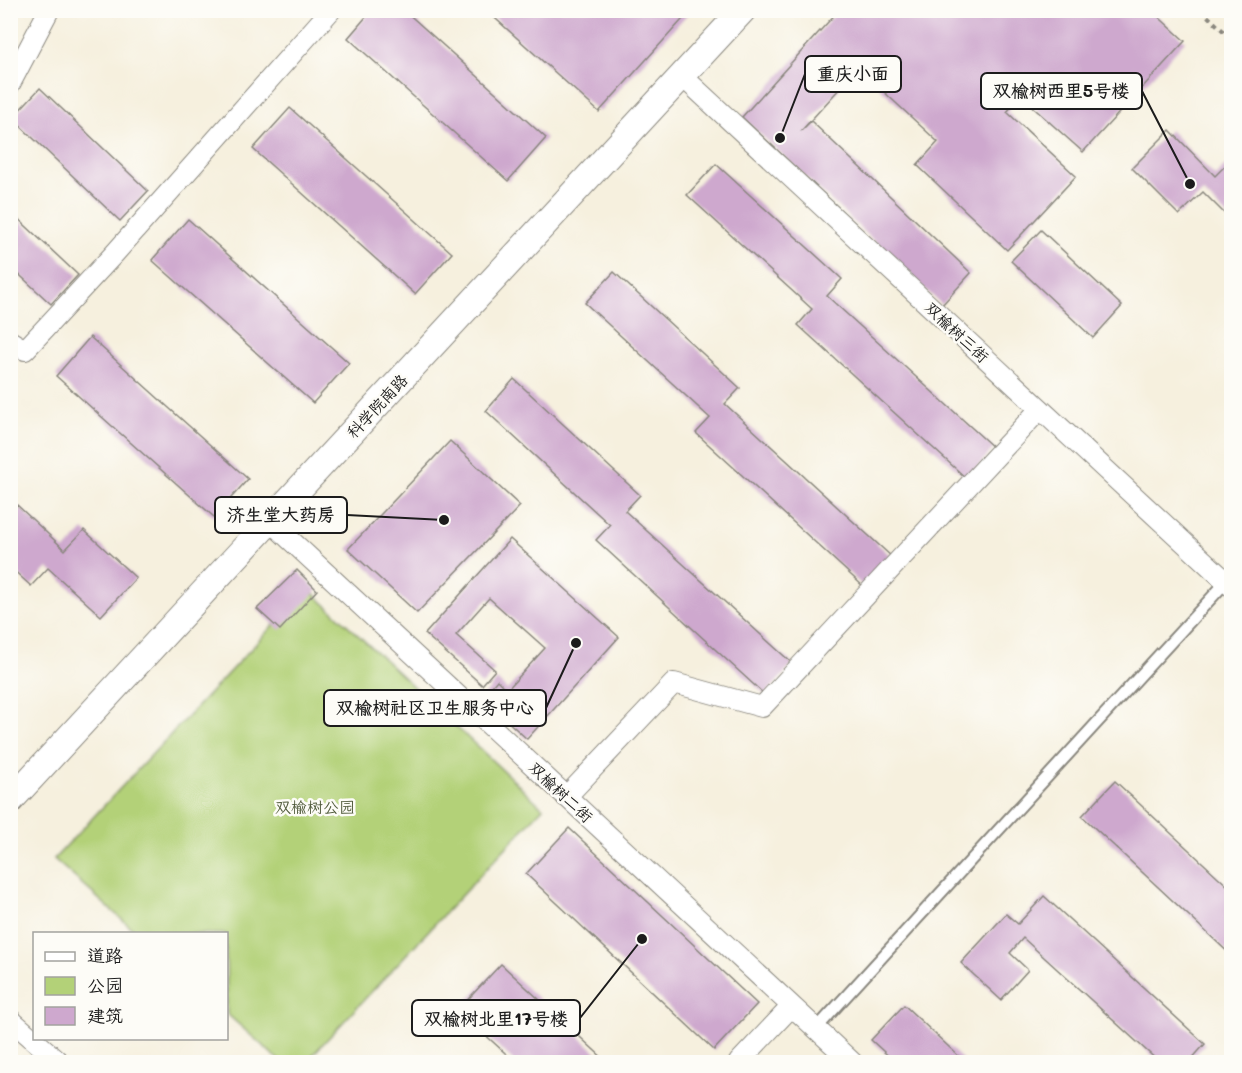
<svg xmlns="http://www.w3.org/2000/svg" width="1242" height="1073" font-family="Mali,'LXGW WenKai TC',sans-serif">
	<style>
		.green { fill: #b3d178; stroke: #68764a; stroke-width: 1.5 }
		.building { fill: #cea8ce }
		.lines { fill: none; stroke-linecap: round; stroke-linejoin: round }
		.service-casing { stroke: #89867d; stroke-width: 14 }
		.minor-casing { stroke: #89867d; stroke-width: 22 }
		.tertiary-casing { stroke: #89867d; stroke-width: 28 }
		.path { stroke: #89867d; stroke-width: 4; stroke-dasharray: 4.5 4.5; stroke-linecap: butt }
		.service { stroke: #fff; stroke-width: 10 }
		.minor { stroke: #fff; stroke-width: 20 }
		.tertiary { stroke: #fff; stroke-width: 26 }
		.labels { text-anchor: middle; stroke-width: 5; stroke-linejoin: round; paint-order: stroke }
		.street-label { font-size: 16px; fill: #1c1c1c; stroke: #fdfcf7 }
		.park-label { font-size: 16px; fill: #515b3c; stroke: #fdfcf7 }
		.leader { fill: none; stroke: #1c1c1c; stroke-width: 2 }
		.callout-dot { fill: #1c1c1c; stroke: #fdfcf7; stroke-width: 2 }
		.callout { fill: #fdfcf7; stroke: #1c1c1c; stroke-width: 2 }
		.callout-label { font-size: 18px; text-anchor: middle; font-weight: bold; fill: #1c1c1c }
	</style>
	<rect width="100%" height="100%" fill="#fdfcf7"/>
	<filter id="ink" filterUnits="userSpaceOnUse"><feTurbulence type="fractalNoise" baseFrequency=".0167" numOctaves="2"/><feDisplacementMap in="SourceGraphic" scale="12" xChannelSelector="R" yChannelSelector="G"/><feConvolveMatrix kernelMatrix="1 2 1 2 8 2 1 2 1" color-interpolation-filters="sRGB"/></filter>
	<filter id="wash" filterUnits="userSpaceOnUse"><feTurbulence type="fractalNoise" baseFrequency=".008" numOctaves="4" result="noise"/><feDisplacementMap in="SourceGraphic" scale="24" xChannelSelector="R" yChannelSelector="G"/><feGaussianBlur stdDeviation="1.35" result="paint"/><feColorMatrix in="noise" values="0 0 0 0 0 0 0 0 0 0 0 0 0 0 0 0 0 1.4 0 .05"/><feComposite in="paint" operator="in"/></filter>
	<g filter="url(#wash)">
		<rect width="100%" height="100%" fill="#f6f0de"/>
		<path class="green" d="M308,588l235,220 -237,254h-25l-54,-48 -1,-80 -89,-1 -83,-74z"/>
		<g id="blocks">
			<g class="building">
				<path d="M372,10h32l142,128 -38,43 -160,-143z"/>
				<path d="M486,10h205l-92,102z"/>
				<path d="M839,10h312l34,31 -102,111 -84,-75 -7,8 21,20 -6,7 69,64 -69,74 -90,-85 21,-23 -69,-64 -7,7 -10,-10 -51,56 10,-10 160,152 -29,32 -200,-188z"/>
				<path d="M40,88l108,103 -28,30 -108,-103z"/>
				<path d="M290,108l162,145 -37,41 -162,-145z"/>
				<path d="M1170,130l45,46 17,-17v62l-29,-29 -24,23 -47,-47z"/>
				<path d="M716,164l126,115 -15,17 167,152 -27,31 -169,-154 14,-16 -125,-114z"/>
				<path d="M10,211l68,64 -27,29 -41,-38z"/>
				<path d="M188,219l161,144 -36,40 -161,-143z"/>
				<path d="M1041,230l81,76 -29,32 -82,-77z"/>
				<path d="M614,272l126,116 -15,16 167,153 -28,30 -168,-154 14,-15 -125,-115z"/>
				<path d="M90,337l158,142 -34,38 -158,-141z"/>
				<path d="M514,379l126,116 -15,16 168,153 -28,31 -169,-155 14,-15 -124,-114z"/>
				<path d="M450,441l70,65 -103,107 -69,-64z"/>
				<path d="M17,505l48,45 19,-20 52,48 -35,38 -53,-48 -17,18 -21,-19v-55z"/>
				<path d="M510,539l109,98 -92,102 -45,-41 15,-18 10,10 38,-42 -56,-50 -33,37 39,35 -13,15 -57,-51z"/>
				<path d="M297,570l20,20 -37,40 -23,-21z"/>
				<path d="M1115,781l117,109v66l-150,-140z"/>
				<path d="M569,828l188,176 -43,46 -188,-176z"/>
				<path d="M1044,896l161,148 -16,18h-30l-136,-124 -13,15 18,17 -27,30 -40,-37 45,-49 12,10z"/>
				<path d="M501,964l106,98h-92l-57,-52z"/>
				<path d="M904,1005l61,57h-70l-24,-22z"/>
			</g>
		</g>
	</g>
	<g filter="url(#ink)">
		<use href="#blocks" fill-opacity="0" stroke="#89867d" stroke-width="1.5"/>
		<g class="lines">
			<defs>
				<path id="service" d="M816,1029l410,-447"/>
				<g id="minor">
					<path d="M682,76l550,511"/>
					<path d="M10,84l39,-74"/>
					<path d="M10,341l15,9 90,-97 216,-243"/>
					<path d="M270,521l582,541"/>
					<path d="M566,797l108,-114 88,24 278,-298"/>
					<path d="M10,1019l49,43"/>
					<path d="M739,1062l52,-55"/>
				</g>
				<path id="tertiary" d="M10,801l733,-791"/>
			</defs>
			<use href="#service" class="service-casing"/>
			<use href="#minor" class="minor-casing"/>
			<use href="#tertiary" class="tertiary-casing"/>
			<path class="path" d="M1201,10l31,29"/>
			<use href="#service" class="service"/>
			<use href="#minor" class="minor"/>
			<use href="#tertiary" class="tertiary"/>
		</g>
	</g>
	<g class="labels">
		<g class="street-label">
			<text transform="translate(957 332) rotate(43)" y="6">双榆树三街</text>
			<text transform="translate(377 406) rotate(-47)" y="6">科学院南路</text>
			<text transform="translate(561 792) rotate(43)" y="6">双榆树二街</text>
		</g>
		<g class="park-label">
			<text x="315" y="813">双榆树公园</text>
		</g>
	</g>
	<path class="leader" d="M780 138L805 74M1190 184L1142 91M444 520L347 515M576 643L546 708M642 939L580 1018"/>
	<g class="callout-dot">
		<circle cx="780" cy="138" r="6"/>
		<circle cx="1190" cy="184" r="6"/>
		<circle cx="444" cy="520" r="6"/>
		<circle cx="576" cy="643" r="6"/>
		<circle cx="642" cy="939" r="6"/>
	</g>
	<g class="callout">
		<rect x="805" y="56" width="96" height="36" rx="6"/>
		<rect x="981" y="73" width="161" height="36" rx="6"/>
		<rect x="215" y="497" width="132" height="36" rx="6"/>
		<rect x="324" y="690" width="222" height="36" rx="6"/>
		<rect x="412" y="1000" width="168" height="36" rx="6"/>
	</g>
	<g class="callout-label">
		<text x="853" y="80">重庆小面</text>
		<text x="1061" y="97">双榆树西里5号楼</text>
		<text x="281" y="521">济生堂大药房</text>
		<text x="435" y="714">双榆树社区卫生服务中心</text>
		<text x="496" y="1025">双榆树北里17号楼</text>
	</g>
	<rect width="1242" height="1073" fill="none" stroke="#fdfcf7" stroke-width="36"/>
	<rect x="33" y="932" width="195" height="108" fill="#fdfcf7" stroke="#a3a29f" stroke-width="1.5"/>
	<rect x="45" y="952" width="30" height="9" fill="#ffffff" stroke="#a3a29f" stroke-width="1.5"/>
	<text x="87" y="962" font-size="18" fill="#1c1c1c">道路</text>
	<rect x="45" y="977" width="30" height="18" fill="#b3d178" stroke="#a3a29f" stroke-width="1.5"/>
	<text x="87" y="992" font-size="18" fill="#1c1c1c">公园</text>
	<rect x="45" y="1007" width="30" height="18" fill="#cea8ce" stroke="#a3a29f" stroke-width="1.5"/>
	<text x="87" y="1022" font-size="18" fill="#1c1c1c">建筑</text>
</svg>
